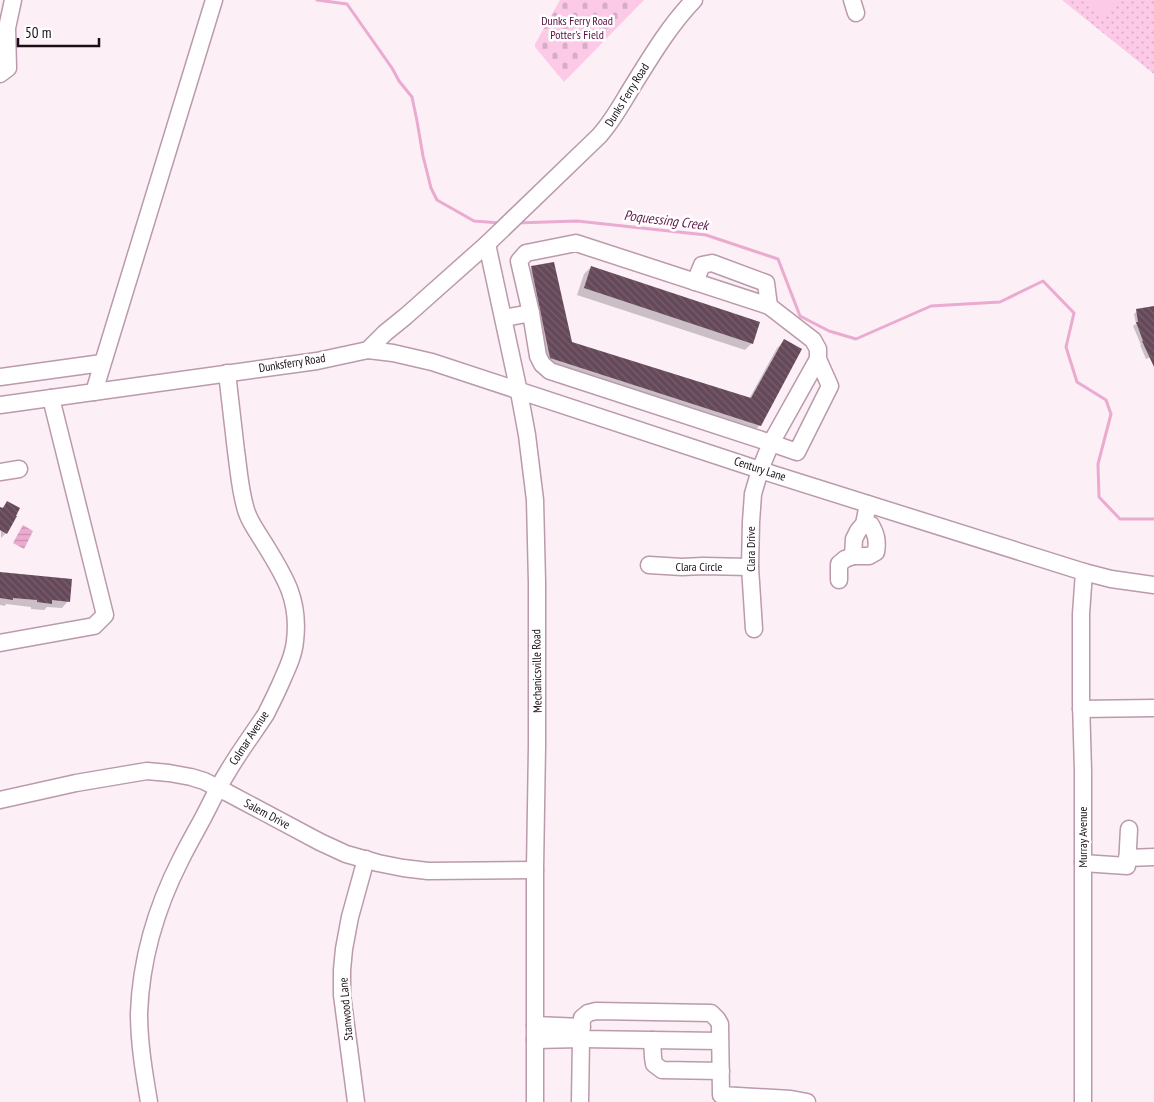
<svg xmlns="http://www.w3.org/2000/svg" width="1154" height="1102" font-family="'PT Sans Narrow',sans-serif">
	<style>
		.grass { fill: url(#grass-dots) }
		.cemetery { fill: url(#cemetery-stones) }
		.pitch { fill: #fccae7 }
		.water { fill: url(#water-rules) }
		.shadow { fill: #0003 }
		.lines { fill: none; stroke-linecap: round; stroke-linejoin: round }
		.stream { stroke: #ebaad0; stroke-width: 3 }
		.building { fill: url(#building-back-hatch) }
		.minor-casing { stroke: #ba9aac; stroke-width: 19 }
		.minor { stroke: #fff; stroke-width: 16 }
		.labels { text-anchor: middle; stroke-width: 5; stroke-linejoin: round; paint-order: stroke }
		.park-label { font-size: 12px; fill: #5b1044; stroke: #fff }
		.street-label { font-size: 12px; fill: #1b0f16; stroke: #fff }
		.water-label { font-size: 14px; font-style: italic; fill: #62194b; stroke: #fff }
	</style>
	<defs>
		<pattern id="grass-dots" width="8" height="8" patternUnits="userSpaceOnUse" patternTransform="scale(1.25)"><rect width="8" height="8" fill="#fccae7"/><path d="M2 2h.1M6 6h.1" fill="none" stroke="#d7acc5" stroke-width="1.8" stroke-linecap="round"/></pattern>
		<pattern id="cemetery-stones" width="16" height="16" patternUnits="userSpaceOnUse" patternTransform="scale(1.25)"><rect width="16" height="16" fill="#fccae7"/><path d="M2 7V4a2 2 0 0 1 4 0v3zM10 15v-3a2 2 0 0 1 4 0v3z" fill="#d7acc5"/></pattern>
		<pattern id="water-rules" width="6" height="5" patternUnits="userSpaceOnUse" patternTransform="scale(1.25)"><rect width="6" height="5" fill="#ebaad0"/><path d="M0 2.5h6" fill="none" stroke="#c991b2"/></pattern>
		<pattern id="building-back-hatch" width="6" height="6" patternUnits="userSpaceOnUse" patternTransform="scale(1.25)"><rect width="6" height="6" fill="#65495a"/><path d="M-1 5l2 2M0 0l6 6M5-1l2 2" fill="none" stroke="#765f6d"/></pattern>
	</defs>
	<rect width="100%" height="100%" fill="#fdeff6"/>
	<path class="grass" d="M1062,0h92v74z"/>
	<path class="cemetery" d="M560,0h84l-80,82 -29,-35v-3z"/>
	<path class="pitch" d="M1084,0h33l-13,16z"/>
	<path class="water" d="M23,525l10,6 -9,18 -11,-6z"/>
	<g class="shadow">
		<path d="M591,267l161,76 -7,7 -168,-55 7,-21z"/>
		<path d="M532,268l39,75 178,56 28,-51 7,-7 -24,84 -7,7 -209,-67 -19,-91z"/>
		<path d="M1154,307v49l-8,3 -6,-14h1l-8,-19 3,-2 -2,-10 3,-3z"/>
		<path d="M8,502l7,15 -9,16 -5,5 -1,-30 1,1z"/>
		<path d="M0,573l68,28 -6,7 -15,-1 -3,3 -13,-1v-2l-25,-3 -1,2 -5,-1z"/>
	</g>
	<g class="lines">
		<g class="stream">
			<path d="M317,0l30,4 45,64 7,13 13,16 5,24 6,35 8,32 6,12 37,21 26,2"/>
			<path d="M516,223l61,-2 129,14 72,24 22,57 29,15 27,8 75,-33 69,-4 43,-21 31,32 -8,34 11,35 29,18 5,14 -13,50 1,33 21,22h34"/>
		</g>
	</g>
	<g class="building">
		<path d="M554,262l18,80 179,56 33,-59 18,10 -41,77 -211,-68 -19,-92z"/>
		<path d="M591,266l169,56 -7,22 -169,-56z"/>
		<path d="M1154,306v61l-12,-26h1l-7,-19h2l-2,-13z"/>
		<path d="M7,501l13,7 -4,8h1l-10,18 -7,-4v-23l3,1z"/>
		<path d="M0,572l72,7 -2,23 -18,-2v4l-15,-2v-2l-24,-2v2l-13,-2z"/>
	</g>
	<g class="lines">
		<defs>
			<g id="minor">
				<path d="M852,0l4,13"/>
				<path d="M0,74l8,-6 -1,-40 6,-28"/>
				<path d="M487,244l32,148 8,43 8,65 2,82v164l-2,124v232"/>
				<path d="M695,282l7,-17 10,-2 54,20 3,23"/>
				<path d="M531,313l-12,-52 7,-8 50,-10 193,63 44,34 5,9v10l-47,84 26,9 33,-66 -12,-27"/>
				<path d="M504,318l27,-5 7,43 4,8 8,7 221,72 -11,27 -7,24 -2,28 -1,45 4,62"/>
				<path d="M368,350l25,3 39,9 328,108 324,102 27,7 43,6"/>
				<path d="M0,377l102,-14"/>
				<path d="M94,392l120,-392"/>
				<path d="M0,405l317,-44 51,-11 17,-17 21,-17 81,-72 112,-108c12,-13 21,-29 30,-44 20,-32 39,-65 65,-92"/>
				<path d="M0,472l19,-3"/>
				<path d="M853,556h16l7,-4c2,-11 0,-18 -5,-27l-7,-1"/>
				<path d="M649,565l33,2 21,-1 47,1"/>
				<path d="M839,580v-16l6,-5 8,-3 1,-17 4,-8 6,-7 4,-20"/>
				<path d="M0,643l94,-17 11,-11 -54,-217"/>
				<path d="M1081,709l73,-1"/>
				<path d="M0,800l76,-17 71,-12 22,2 22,4 13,4 24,12 92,49 26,12 32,9 25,5 25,3 107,-1"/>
				<path d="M1127,858l27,-1"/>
				<path d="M1083,863l44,3 2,-37"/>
				<path d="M535,1025l47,2"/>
				<path d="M535,1040l46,-1 -1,63"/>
				<path d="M652,1040l1,17 1,7 8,6 59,1"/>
				<path d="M720,1041l-139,-2 1,-21 6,-5 8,-2 115,2 6,6 3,5 1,71 70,4 16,3"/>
				<path d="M149,1102c-5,-29 -10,-59 -10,-89 2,-54 18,-107 42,-154 7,-14 15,-28 22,-41 8,-15 15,-31 24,-45 12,-21 26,-39 39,-59 6,-12 12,-24 17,-36 5,-11 11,-24 12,-37 5,-41 -10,-64 -31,-98 -6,-10 -13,-19 -17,-30 -7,-20 -8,-42 -11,-62 -3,-26 -6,-52 -9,-78"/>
				<path d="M356,1102l-14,-107v-25l2,-21 6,-32 16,-58"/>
				<path d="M1083,1102v-331l-2,-70v-87l3,-42"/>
			</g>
		</defs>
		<use href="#minor" class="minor-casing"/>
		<use href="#minor" class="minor"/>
	</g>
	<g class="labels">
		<g class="park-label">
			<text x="577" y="25">Dunks Ferry Road<tspan x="577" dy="14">Potter's Field</tspan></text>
		</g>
		<g class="street-label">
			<text transform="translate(627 95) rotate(-58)" y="4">Dunks Ferry Road</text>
			<text transform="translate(292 363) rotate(-9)" y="4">Dunksferry Road</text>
			<text transform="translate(760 469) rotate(18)" y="4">Century Lane</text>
			<text transform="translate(751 549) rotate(-90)" y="4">Clara Drive</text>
			<text x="699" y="571">Clara Circle</text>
			<text transform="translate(537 671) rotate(-91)" y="4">Mechanicsville Road</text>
			<text transform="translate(249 738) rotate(-57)" y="4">Colmar Avenue</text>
			<text transform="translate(267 814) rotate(28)" y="4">Salem Drive</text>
			<text transform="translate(1083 837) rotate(-90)" y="4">Murray Avenue</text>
			<text transform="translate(346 1009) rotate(-95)" y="4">Stanwood Lane</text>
		</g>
		<g class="water-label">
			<text transform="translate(666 220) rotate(7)" y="5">Poquessing Creek</text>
		</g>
	</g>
	<path d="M18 38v8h81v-8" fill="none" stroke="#1b0f16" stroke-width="2.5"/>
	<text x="25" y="38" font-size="15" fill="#1b0f16" stroke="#ffffff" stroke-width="4" paint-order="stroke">50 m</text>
</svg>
